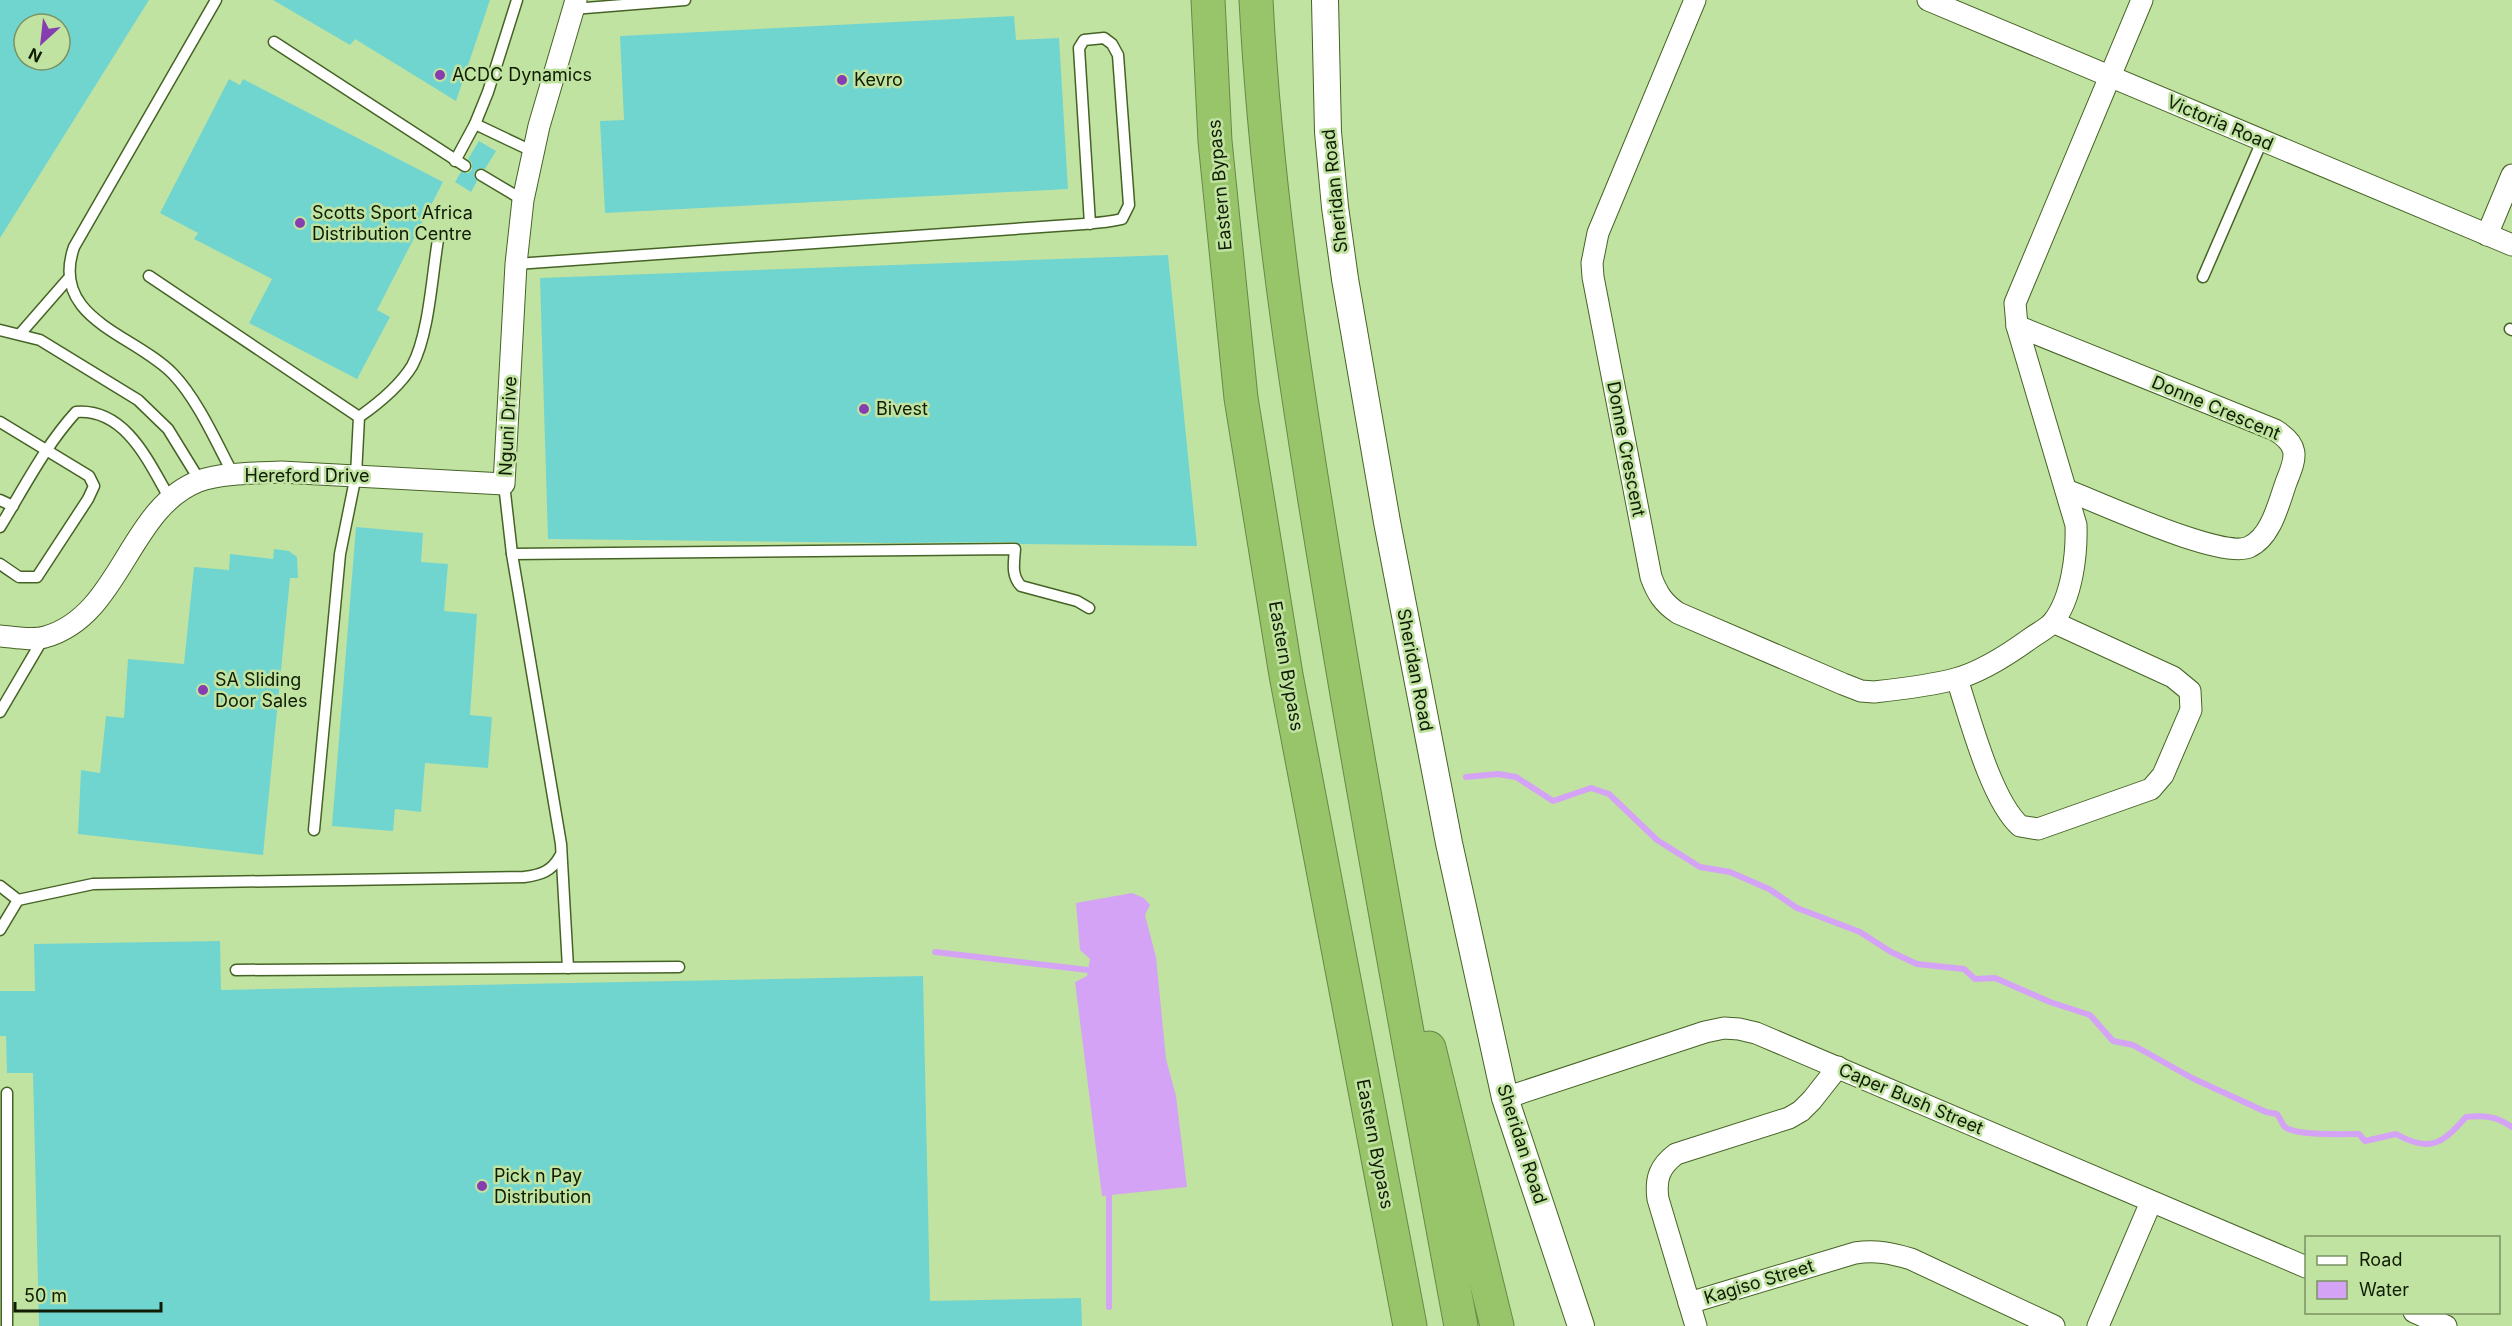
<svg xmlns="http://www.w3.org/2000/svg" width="2512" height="1326" font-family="Inter,sans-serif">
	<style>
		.water { fill: #d4a3f6 }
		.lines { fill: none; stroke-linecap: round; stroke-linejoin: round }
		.stream { stroke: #d4a3f6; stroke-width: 6 }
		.building { fill: #71d5cf; fill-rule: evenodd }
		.service-casing { stroke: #466326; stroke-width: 13 }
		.minor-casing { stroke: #466326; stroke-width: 23 }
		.tertiary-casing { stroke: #466326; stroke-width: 28 }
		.motorway-casing { stroke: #688946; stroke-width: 35 }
		.service { stroke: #fff; stroke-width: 10 }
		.minor { stroke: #fff; stroke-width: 21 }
		.tertiary { stroke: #fff; stroke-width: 26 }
		.motorway { stroke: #98c46a; stroke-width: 33 }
		.poi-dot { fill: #853db0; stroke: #c1e3a1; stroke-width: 2 }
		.labels { text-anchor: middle; stroke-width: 5; stroke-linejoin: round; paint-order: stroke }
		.poi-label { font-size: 18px; fill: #101c04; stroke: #c1e3a1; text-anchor: start }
		.street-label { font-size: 18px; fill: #101c04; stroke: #c1e3a1 }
	</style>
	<rect width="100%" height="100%" fill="#c1e3a1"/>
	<path class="water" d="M1132,893l12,5 6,7 -5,10 11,42 10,102 10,37 11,91 -85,9 -27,-214 12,-6 3,-17 -10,-9 -4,-47z"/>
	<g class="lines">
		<g class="stream">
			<path d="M1466,777l32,-3 18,3 37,24 38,-13 18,6 48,46 43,27 30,5 39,17 28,19 63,24 31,20 26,12 47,5 11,10 20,-1 55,24 40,13 23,26 20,4 59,33 74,34 11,2c3,4 5,10 8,13 10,9 58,7 74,7l6,7 31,-7c34,19 46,10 70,-17 18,-2 30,-1 46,10"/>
			<path d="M935,952l153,18"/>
			<path d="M1109,1307v-112"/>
		</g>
	</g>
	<g class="building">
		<path d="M0,0h149l-149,238zM24,24h36v36h-36z"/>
		<path d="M273,0h217l-34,101 -101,-62 -5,6z"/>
		<path d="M1014,16l2,24 43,-2 9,151 -463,24 -5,-92 24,-1 -4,-84z"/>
		<path d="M229,79l11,6 3,-6 200,103 -66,128 13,7 -33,62 -108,-56 23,-44 -78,-40 4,-6 -38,-20z"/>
		<path d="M479,141l17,10 -11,18 -4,-1 -6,3 -1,4 3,6 -6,11 -16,-10 6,-10 7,1 4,-3v-7l-4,-4z"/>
		<path d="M1168,255l29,291 -177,-2 -5,-2 -124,1 -343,-4 -8,-261z"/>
		<path d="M356,527l67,6 -2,29 27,2 -4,47 33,3 -7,101 22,2 -4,51 -63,-5 -4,49 -26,-3 -2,22 -61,-5z"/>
		<path d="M274,549l15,2 8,6 1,21h-8l-27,277 -185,-21 3,-64 19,3 6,-57 18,2 4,-59 56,5 10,-97 35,3 1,-16 43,5z"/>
		<path d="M220,941l1,49 702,-14 7,325 151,-3 1,28h-1043l-6,-253h-26l-1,-37h-6v-45h35l-1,-47z"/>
	</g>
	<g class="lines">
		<defs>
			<g id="service">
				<path d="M216,0l-142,247c-25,72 60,87 99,127 25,26 44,70 61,102"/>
				<path d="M573,9l112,-9"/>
				<path d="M274,42l191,124"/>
				<path d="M475,124l59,28"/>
				<path d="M455,161l20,-37 13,-32 29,-92"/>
				<path d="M481,175l42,25"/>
				<path d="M516,264l568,-40c13,-1 25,-2 38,-5l7,-14 -11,-150 -6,-11 -8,-6 -20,2 -5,8 11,176"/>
				<path d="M149,276l210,141 -3,58 -16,79 -26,276"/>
				<path d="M2203,277l59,-136"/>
				<path d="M2510,329l2,1"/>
				<path d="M0,330l40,10 98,60 30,29 32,52"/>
				<path d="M20,334l48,-55"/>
				<path d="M359,417c20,-14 40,-30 53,-51 17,-31 20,-91 26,-126"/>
				<path d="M0,422l89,54 5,10 -6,13 -51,78h-18l-19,-13"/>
				<path d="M504,484l8,70 49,290 7,124"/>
				<path d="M0,500l13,6"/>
				<path d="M0,527c24,-39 45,-81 76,-115 50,-4 73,51 94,87"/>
				<path d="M512,554l503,-5c-1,14 -4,26 6,37l56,15 12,7"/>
				<path d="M0,712l44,-75"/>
				<path d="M0,886l18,14 75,-16 431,-7c17,-2 28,-6 36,-21"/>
				<path d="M0,930l18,-30"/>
				<path d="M236,970l443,-3"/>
				<path d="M7,1326v-233"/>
			</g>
			<g id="minor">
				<path d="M1695,0l-97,233 -6,30 1,14 58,300c6,16 12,26 27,36l165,71 18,7 13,1c27,-3 55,-6 81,-13 27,-7 54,-25 76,-41 7,-5 17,-10 22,-16 19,-24 24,-68 23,-97l-59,-199 -2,-23 127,-303"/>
				<path d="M1928,0l584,245"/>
				<path d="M2487,235l25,-60"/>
				<path d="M2017,326l258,104c24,15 22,26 12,50 -8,21 -15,57 -38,67 -27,13 -150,-45 -183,-57"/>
				<path d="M0,636c14,1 32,5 45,1 76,-21 83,-129 154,-156 20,-8 59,-8 82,-9l223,12 12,-220 7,-64 16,-74 37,-126"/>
				<path d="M1957,679c13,39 34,121 63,147l18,3 113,-40 12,-14 28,-65 -1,-19 -17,-14 -120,-55"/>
				<path d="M1505,1098l200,-66 19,-4 15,1 17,4 550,234"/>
				<path d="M1689,1303l166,-50c21,-3 36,0 56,6l143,67"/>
				<path d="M2414,1312l32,14"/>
				<path d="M1696,1326l-38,-127c-3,-21 2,-33 18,-45l113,-36 12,-7 11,-11 26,-33"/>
				<path d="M2098,1326l53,-124"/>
			</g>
			<path id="tertiary" d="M1325,0l3,132 7,75 10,72 42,243 62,321 56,255 76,228"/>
			<g id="motorway">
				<path d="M1208,0l7,141 26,257 45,277 124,651"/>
				<path d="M1256,0c11,211 45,420 80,629 39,233 82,465 125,697"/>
				<path d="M1429,1048l68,278"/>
			</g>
		</defs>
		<use href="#service" class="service-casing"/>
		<use href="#minor" class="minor-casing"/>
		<use href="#tertiary" class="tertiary-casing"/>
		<use href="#motorway" class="motorway-casing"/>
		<use href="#service" class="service"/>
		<use href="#minor" class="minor"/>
		<use href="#tertiary" class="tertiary"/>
		<use href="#motorway" class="motorway"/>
	</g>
	<g class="poi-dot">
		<circle cx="440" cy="75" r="6"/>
		<circle cx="842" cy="80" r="6"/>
		<circle cx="300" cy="223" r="6"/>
		<circle cx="864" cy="409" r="6"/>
		<circle cx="203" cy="690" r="6"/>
		<circle cx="482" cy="1186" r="6"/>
	</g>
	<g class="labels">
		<g class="poi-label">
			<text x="452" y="81">ACDC Dynamics</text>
			<text x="854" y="86">Kevro</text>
			<text x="312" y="219">Scotts Sport Africa<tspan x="312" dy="21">Distribution Centre</tspan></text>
			<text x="876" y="415">Bivest</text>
			<text x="215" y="686">SA Sliding<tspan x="215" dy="21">Door Sales</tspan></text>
			<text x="494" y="1182">Pick n Pay<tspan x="494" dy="21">Distribution</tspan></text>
		</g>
		<g class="street-label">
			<text transform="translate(2220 123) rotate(23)" y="6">Victoria Road</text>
			<text transform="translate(1220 185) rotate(-95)" y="6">Eastern Bypass</text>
			<text transform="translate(1335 191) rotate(-96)" y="6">Sheridan Road</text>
			<text transform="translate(2216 408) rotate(23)" y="6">Donne Crescent</text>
			<text transform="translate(508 426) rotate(-87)" y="6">Nguni Drive</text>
			<text transform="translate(1626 449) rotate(79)" y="6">Donne Crescent</text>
			<text x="307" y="482">Hereford Drive</text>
			<text transform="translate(1286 666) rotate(80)" y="6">Eastern Bypass</text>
			<text transform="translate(1415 670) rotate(79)" y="6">Sheridan Road</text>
			<text transform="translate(1911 1099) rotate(23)" y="6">Caper Bush Street</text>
			<text transform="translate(1375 1144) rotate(79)" y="6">Eastern Bypass</text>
			<text transform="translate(1522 1144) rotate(72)" y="6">Sheridan Road</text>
			<text transform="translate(1759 1282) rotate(-17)" y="6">Kagiso Street</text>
		</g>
	</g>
	<rect x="2305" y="1236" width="195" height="78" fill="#c1e3a1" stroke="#7a9362" stroke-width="1.5"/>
	<rect x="2317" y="1256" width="30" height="9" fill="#ffffff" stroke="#7a9362" stroke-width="1.5"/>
	<text x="2359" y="1266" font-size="18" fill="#101c04">Road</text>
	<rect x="2317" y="1281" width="30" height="18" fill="#d4a3f6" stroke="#7a9362" stroke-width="1.5"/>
	<text x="2359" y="1296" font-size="18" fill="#101c04">Water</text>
	<g transform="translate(42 42) rotate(207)"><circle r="28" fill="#c1e3a1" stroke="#7a9362" stroke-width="1.5"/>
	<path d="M0-4.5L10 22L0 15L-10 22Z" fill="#853db0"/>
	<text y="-9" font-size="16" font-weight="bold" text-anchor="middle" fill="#101c04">N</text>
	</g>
	<path d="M15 1302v9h146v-9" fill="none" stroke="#101c04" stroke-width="3"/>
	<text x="24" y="1302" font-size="18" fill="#101c04" stroke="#c1e3a1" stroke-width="4.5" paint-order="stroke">50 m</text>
</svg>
